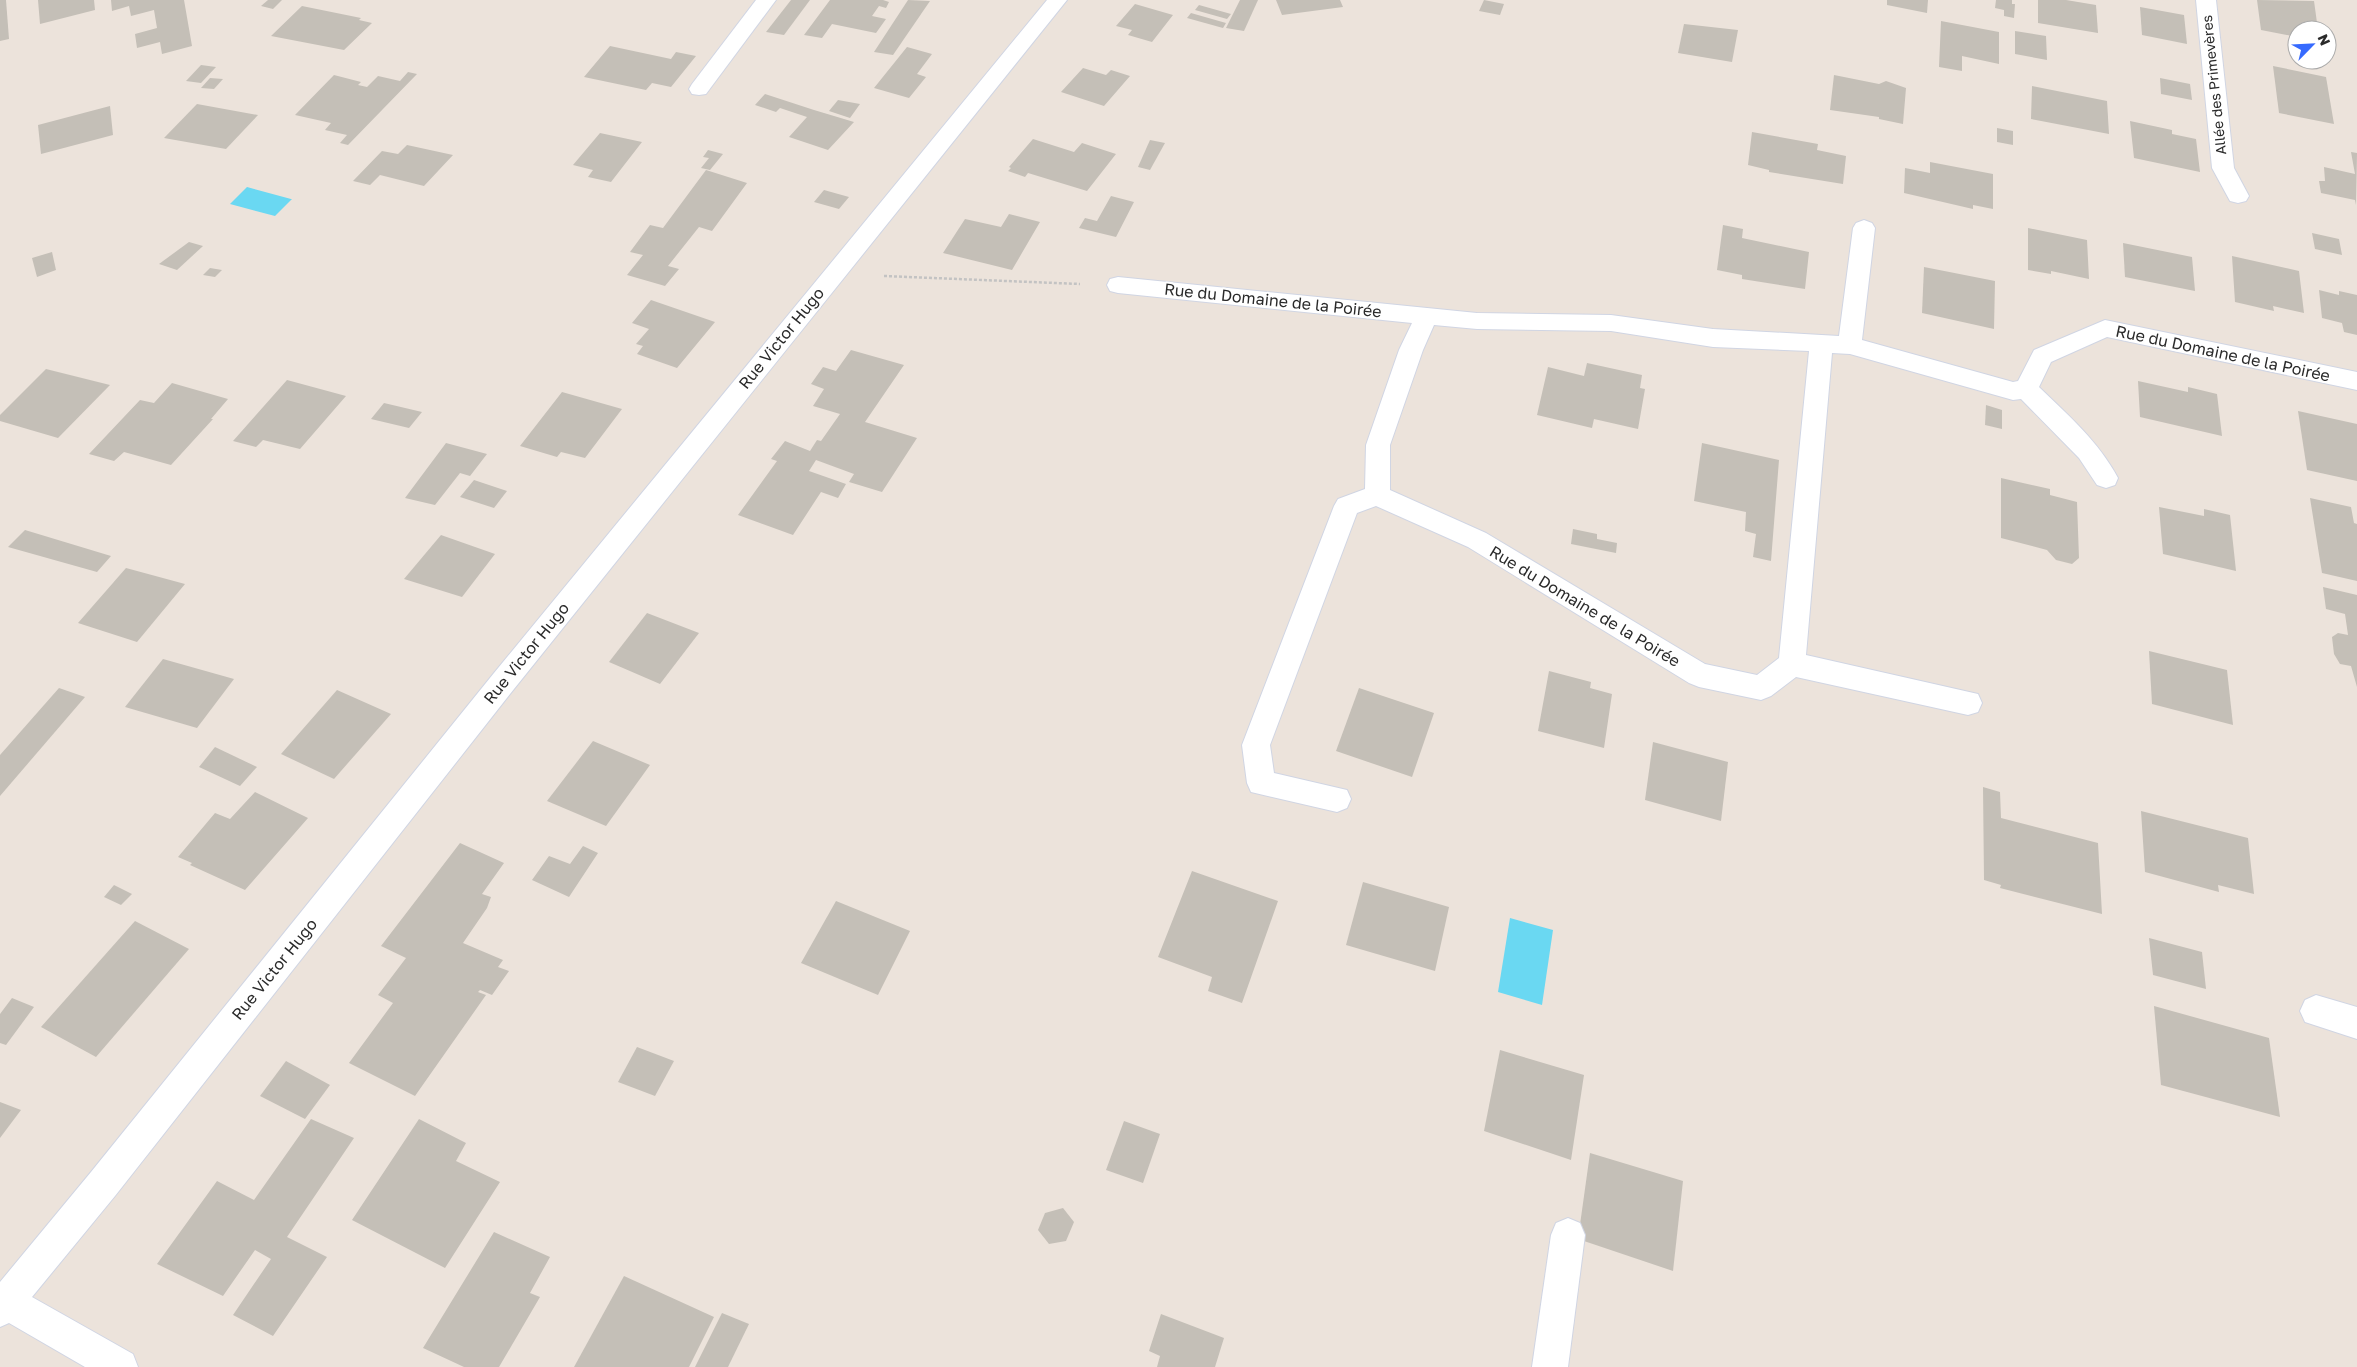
<svg xmlns="http://www.w3.org/2000/svg" width="2357" height="1367" font-family="'Golos Text',sans-serif">
	<style>
		.water { fill: #6ad8f2 }
		.building { fill: #c4bfb7 }
		.lines { fill: none; stroke-linecap: round; stroke-linejoin: round }
		.minor-casing { stroke: #d0d5e3; stroke-width: 2 }
		.path { stroke: #c3c3c3; stroke-width: 2.5; stroke-dasharray: 3 2; stroke-linecap: butt }
		.minor { fill: #fff; fill-rule: evenodd }
		.labels { text-anchor: middle; stroke-width: 4; stroke-linejoin: round; paint-order: stroke }
		.far-street-label { font-size: 14px; fill: #2a2a2a; stroke: #fff }
		.street-label { font-size: 16px; fill: #2a2a2a; stroke: #fff }
	</style>
	<rect width="100%" height="100%" fill="#ece3db"/>
	<g class="water">
		<path d="M247,187l44,12h1l-17,17 -45,-12z"/>
		<path d="M1510,918l43,12 -11,75 -44,-13z"/>
	</g>
	<g class="building">
		<path d="M0,0h6l3,39 -9,2z"/>
		<path d="M38,0h56l1,10 -55,14z"/>
		<path d="M111,0h73l8,46 -30,8 -2,-12 -23,6 -2,-14 22,-6 -3,-18 -23,6 -2,-10 -17,5z"/>
		<path d="M268,0h14l-9,9 -12,-3z"/>
		<path d="M791,0h19l-26,35 -18,-3z"/>
		<path d="M830,0h53l6,2 -3,6 -7,-2 -7,10 14,3 -10,14 -44,-9 -10,14 -18,-3z"/>
		<path d="M908,0l22,1 -37,54 -19,-3z"/>
		<path d="M1240,0h18l-14,31 -18,-3z"/>
		<path d="M1276,0h64l3,7 -61,8z"/>
		<path d="M1484,0l20,4 -4,11 -21,-4z"/>
		<path d="M1887,0h41l-1,13 -40,-8z"/>
		<path d="M1996,0h16v4h3l-1,14 -10,-2v-6l-9,-2z"/>
		<path d="M2038,0h28l30,5 2,28 -60,-10z"/>
		<path d="M2257,0l57,1 4,29h-21v7l-36,-7z"/>
		<path d="M1135,4l38,11 -21,27 -24,-7 4,-5 -16,-4z"/>
		<path d="M1199,5l32,9 -4,5 -32,-9z"/>
		<path d="M302,6l59,12 -2,2 13,3 -28,27 -73,-14z"/>
		<path d="M2140,7l44,8 3,29 -45,-9z"/>
		<path d="M1191,13l35,10 -3,5 -36,-10z"/>
		<path d="M1941,21l58,11v32l-37,-8v15l-23,-4z"/>
		<path d="M1684,24l54,6 -6,32 -54,-9z"/>
		<path d="M2015,31l31,5 1,24 -32,-6z"/>
		<path d="M610,46l61,13 5,-7 20,4 -25,31 -19,-4 -6,7 -62,-13z"/>
		<path d="M907,47l25,7 -15,20 9,3 -17,21 -35,-10z"/>
		<path d="M201,65l15,2 -15,16 -15,-2z"/>
		<path d="M2273,66l53,11 8,47 -55,-11z"/>
		<path d="M1083,68l23,7 5,-5 19,6 -26,30 -43,-14z"/>
		<path d="M408,72l9,2 -69,71 -8,-2 7,-8 -22,-5 6,-7 -36,-8 39,-40 27,7 -3,3 9,2 11,-11 22,5z"/>
		<path d="M1834,75l45,9 7,-3 20,7 -3,36 -24,-5v-2l-49,-7z"/>
		<path d="M210,78l13,1 -9,10 -13,-1z"/>
		<path d="M2160,78l30,6 2,16 -31,-6z"/>
		<path d="M2032,86l75,15 2,33 -78,-15z"/>
		<path d="M765,94l49,16 40,12 -26,28 -39,-13 18,-20 -27,-9 -4,4 -21,-7z"/>
		<path d="M838,100l22,4 -10,14 -21,-7z"/>
		<path d="M197,104l61,11 -32,34 -62,-11z"/>
		<path d="M110,106l3,29 -72,19 -3,-29z"/>
		<path d="M2130,121l42,9v4l24,5 4,33 -66,-14z"/>
		<path d="M1997,128l16,3v14l-16,-3z"/>
		<path d="M1752,132l66,12 -1,6 29,6 -3,28 -74,-12v-2l-21,-5z"/>
		<path d="M600,133l42,9 -31,40 -23,-5 5,-7 -20,-5z"/>
		<path d="M1033,139l41,13 8,-9 34,11 -29,37 -59,-18 -3,4 -17,-6 3,-3 -2,-1z"/>
		<path d="M1150,140l15,3 -15,27 -12,-3z"/>
		<path d="M407,145l46,10 -29,31 -44,-11 -10,10 -17,-4 29,-30 16,3z"/>
		<path d="M708,150l15,4 -13,16 -9,-2 8,-10 -6,-1z"/>
		<path d="M2351,152l6,1 -1,52 -1,-5 -34,-7 -2,-12h6l-1,-14 31,7z"/>
		<path d="M1930,162l63,12v35l-20,-4v4l-69,-16 1,-25 25,5z"/>
		<path d="M706,170l41,13 -35,48 -13,-4 -31,39 11,3 -14,17 -38,-11 16,-20 -13,-3 20,-27 13,3z"/>
		<path d="M824,190l25,7 -10,12 -25,-7z"/>
		<path d="M1111,196l23,6 -18,35 -37,-9 6,-10 12,3z"/>
		<path d="M1009,214l31,8 -28,48 -69,-17 22,-34 36,8z"/>
		<path d="M1723,225l20,4 -1,9 67,14 -4,37 -63,-10v-4l-25,-5z"/>
		<path d="M2028,228l59,12 2,39 -38,-8v3l-23,-4z"/>
		<path d="M2312,233l27,6 3,16 -27,-6z"/>
		<path d="M189,242l14,4 -26,24 -18,-6z"/>
		<path d="M2123,243l69,14 3,34 -70,-14z"/>
		<path d="M52,252l4,18 -19,7 -5,-19z"/>
		<path d="M2232,256l67,15 5,42 -31,-7 1,5 -39,-9z"/>
		<path d="M1924,267l71,14 -1,48 -72,-16z"/>
		<path d="M210,268l12,2 -7,7 -12,-2z"/>
		<path d="M2319,290l20,5v-4l18,4v40l-13,-3 -2,-9 -20,-5z"/>
		<path d="M651,300l64,22 -38,46 -40,-14 6,-8 -7,-2 13,-15 -17,-6z"/>
		<path d="M851,350l53,15 -39,57 52,16 -35,54 -33,-10 5,-8 -38,-14 -7,11 37,13 -8,14 -17,-6 -28,43 -55,-20 39,-54 -6,-2 14,-18 25,10 7,-11 4,1 19,-27 -27,-8 11,-17 -13,-5 12,-17 13,4z"/>
		<path d="M1587,363l55,12 -2,13 5,1 -7,40 -44,-10 -2,9 -55,-13 11,-48 36,9z"/>
		<path d="M46,369l64,16 -52,53 -58,-17v-6z"/>
		<path d="M287,380l59,16 -46,53 -37,-9 -7,7 -23,-6z"/>
		<path d="M2138,381l50,11v-5l29,7 5,42 -82,-19z"/>
		<path d="M172,383l56,16 -17,20h2l-42,46 -47,-13 -10,9 -25,-7 51,-54 14,3z"/>
		<path d="M562,392l60,17 -37,49 -24,-6 -4,5 -37,-11z"/>
		<path d="M384,403l38,9 -13,16 -38,-9z"/>
		<path d="M1986,405l16,5v19l-17,-4z"/>
		<path d="M2298,411l59,13v57l-50,-11z"/>
		<path d="M446,443l41,11 -17,22 -10,-3 -25,32 -30,-7z"/>
		<path d="M1702,443l77,17 -8,101 -18,-4 3,-23 -11,-3 1,-19 -52,-11z"/>
		<path d="M2001,478l49,11v6l27,7 2,56 -7,6 -16,-4 -9,-10 -46,-12z"/>
		<path d="M474,480l33,11 -13,17 -34,-11z"/>
		<path d="M2310,498l41,9 3,16 3,1v57l-35,-8z"/>
		<path d="M2159,507l45,9v-7l26,6 6,56 -73,-17z"/>
		<path d="M1573,529l24,5v5l20,4 -1,10 -45,-9z"/>
		<path d="M25,530l86,26 -14,16 -89,-25z"/>
		<path d="M441,535l54,19 -33,43 -58,-18z"/>
		<path d="M126,568l59,16 -48,58 -59,-19z"/>
		<path d="M2323,587l34,8v92l-6,-21 -11,-2 -6,-10 -2,-17 6,-4 10,2 -3,-21 -19,-5z"/>
		<path d="M647,613l52,20 -39,51 -51,-22z"/>
		<path d="M2149,651l78,19 6,55 -81,-21z"/>
		<path d="M163,659l71,20 -37,49 -72,-21z"/>
		<path d="M1549,671l42,11 -1,6 22,6 -8,54 -66,-17z"/>
		<path d="M59,688l26,9 -85,99v-41z"/>
		<path d="M1359,688l75,25 -22,64 -76,-26z"/>
		<path d="M337,690l54,24 -57,65 -53,-25z"/>
		<path d="M593,741l57,24 -44,61 -59,-25z"/>
		<path d="M1653,742l75,20 -7,59 -76,-21z"/>
		<path d="M215,747l42,20 -17,19 -41,-19z"/>
		<path d="M1983,787l17,5 1,26 97,25 4,71 -102,-26 1,-3 -17,-5z"/>
		<path d="M255,792l53,26 -63,72 -55,-25 2,-2 -14,-6 37,-44 15,6z"/>
		<path d="M2141,811l107,27 6,56 -36,-9 1,7 -74,-20z"/>
		<path d="M460,843l44,20 -22,31 9,3 -4,11 -24,35 40,17 -5,7 11,4 -17,24 -12,-5 -2,2 8,3 -71,101 -66,-33 44,-60 -15,-8 28,-37 -25,-12z"/>
		<path d="M583,846l15,7 -29,44 -37,-17 17,-24 21,8z"/>
		<path d="M1192,871l86,30 -36,102 -34,-12 4,-14 -54,-20z"/>
		<path d="M1363,882l86,25 -14,64 -89,-26z"/>
		<path d="M114,885l18,9 -11,11 -17,-8z"/>
		<path d="M836,901l74,30 -32,64 -77,-32z"/>
		<path d="M135,921l54,28 -93,108 -55,-30z"/>
		<path d="M2149,938l53,14 4,37 -53,-14z"/>
		<path d="M12,998l22,9 -28,38 -6,-2v-29z"/>
		<path d="M2154,1006l115,32 11,79 -119,-32z"/>
		<path d="M637,1047l37,14 -19,35 -37,-14z"/>
		<path d="M1500,1050l84,25 -13,85 -87,-29z"/>
		<path d="M286,1061l44,24 -25,34 -45,-23z"/>
		<path d="M0,1102l21,8 -21,28z"/>
		<path d="M311,1119l43,19 -67,99 40,20 -54,79 -40,-21 38,-56 -16,-9 -32,46 -66,-32 60,-83 37,19z"/>
		<path d="M419,1119l47,24 -10,18 44,21 -55,86 -93,-48z"/>
		<path d="M1124,1121l36,13 -17,49 -37,-13z"/>
		<path d="M1590,1153l93,28 -10,90 -95,-32z"/>
		<path d="M1063,1208l11,14 -8,19 -17,3 -11,-14 7,-17z"/>
		<path d="M494,1232l56,25 -20,36 10,4 -41,70h-35l-41,-19z"/>
		<path d="M624,1276l90,41 -25,50h-115z"/>
		<path d="M722,1313l27,11 -21,43h-33z"/>
		<path d="M1161,1314l63,24 -9,29h-58l3,-11 -11,-5z"/>
	</g>
	<g class="lines">
		<defs>
			<g id="minor">
				<path d="M756,0h20l-70,94 -7,1 -7,-1 -3,-5 3,-5z"/>
				<path d="M1047,0h20l-553,689 -399,507 -83,101 101,57 5,13h-53l-76,-44 -9,4v-45l91,-110 403,-499z"/>
				<path d="M2196,0h20l18,168 15,28 -3,5 -8,2 -8,-2 -18,-33z"/>
				<path d="M1864,220l8,3 3,5 -13,112 151,42 5,-1 16,-31 71,-30 252,52v18l-250,-53 -56,25 -12,25c29,28 60,55 79,91l-3,7 -9,3 -9,-3 -18,-27 -58,-59 -8,1 -163,-46 -18,-1 -26,302 172,39 4,9 -4,9 -10,3 -172,-38 -25,19 -10,4 -62,-13 -10,-4 -221,-136 -92,-41 -19,7 -87,232 4,28 73,17 4,9 -4,9 -10,4 -86,-20 -4,-9 -5,-38 92,-239 4,-7 27,-10 1,-44 33,-95 13,-27 -294,-30 -8,-2 -3,-6 3,-6 8,-2 359,36 134,2 102,14 126,7 14,-108 3,-5zM1434,325l43,4 134,2 102,16 96,4 -30,307 -22,17 -52,-11 -219,-131 -96,-43v-45l33,-95z"/>
				<path d="M2316,995l41,12v32l-52,-17 -5,-11 5,-11z"/>
				<path d="M1568,1218l12,5 5,12 -17,132h-36l19,-132 5,-12z"/>
			</g>
		</defs>
		<use href="#minor" class="minor-casing"/>
		<path class="path" d="M884,276l196,8"/>
		<use href="#minor" class="minor"/>
	</g>
	<g class="labels">
		<g class="far-street-label">
			<text transform="translate(2214 85) rotate(-96)" y="5">Allée des Primevères</text>
		</g>
		<g class="street-label">
			<text transform="translate(1273 300) rotate(6)" y="6">Rue du Domaine de la Poirée</text>
			<text transform="translate(781 338) rotate(-51)" y="6">Rue Victor Hugo</text>
			<text transform="translate(2223 353) rotate(12)" y="6">Rue du Domaine de la Poirée</text>
			<text transform="translate(1585 606) rotate(31)" y="6">Rue du Domaine de la Poirée</text>
			<text transform="translate(526 653) rotate(-51)" y="6">Rue Victor Hugo</text>
			<text transform="translate(274 969) rotate(-51)" y="6">Rue Victor Hugo</text>
		</g>
	</g>
	<g transform="translate(2312 45) rotate(66)"><circle r="24" fill="#ffffff" stroke="#aaaaaa"/>
	<path d="M0-4L9 19L0 12L-9 19Z" fill="#366afe"/>
	<text y="-8" font-size="14" font-weight="bold" text-anchor="middle" fill="#2a2a2a">N</text>
	</g>
</svg>
